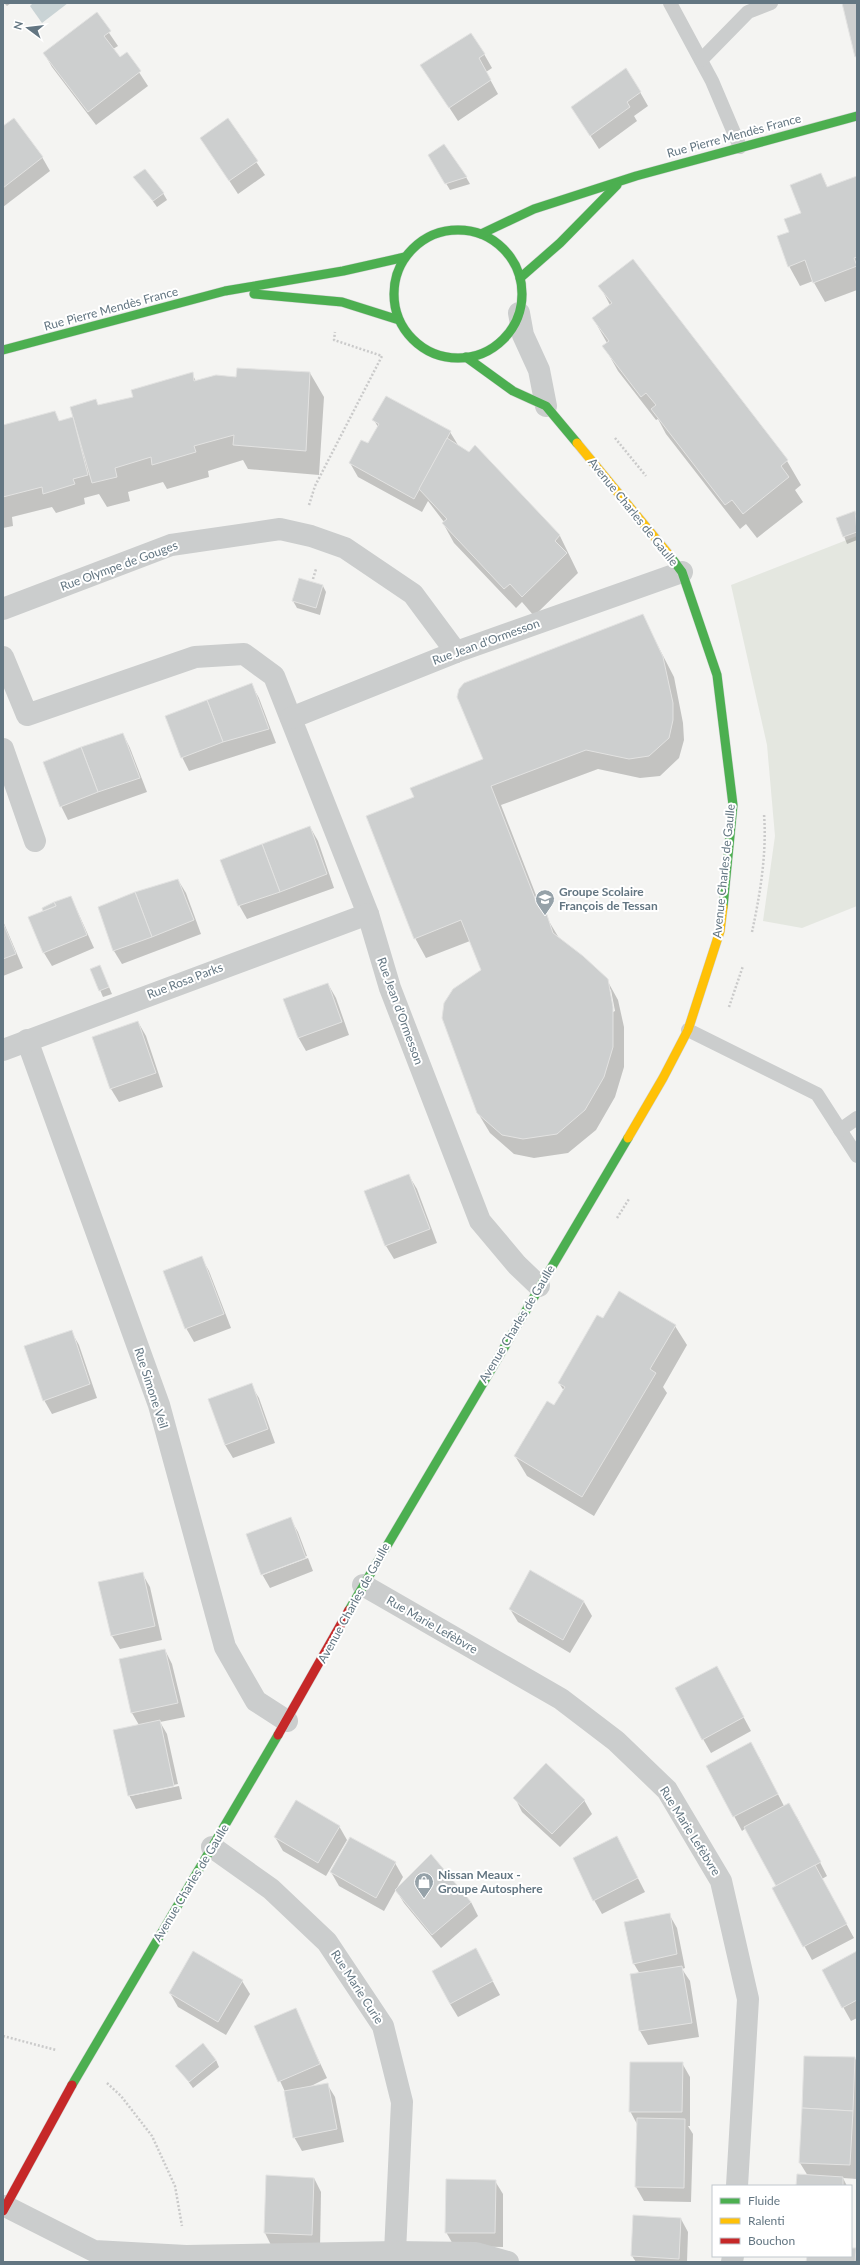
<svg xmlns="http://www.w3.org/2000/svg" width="860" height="2265" font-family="Lato,sans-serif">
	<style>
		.green { fill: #e4e7e0 }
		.water { fill: #c9d3d5 }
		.shadow { fill: #0003; fill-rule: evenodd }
		.building { fill: #cdcfcf; stroke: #e3e3e2 }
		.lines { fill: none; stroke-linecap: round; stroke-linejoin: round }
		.fast-casing { stroke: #d0d2d2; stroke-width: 10 }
		.slow-casing { stroke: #d0d2d2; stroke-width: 10 }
		.jam-casing { stroke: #d0d2d2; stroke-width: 10 }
		.path { stroke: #cacaca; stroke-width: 2.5; stroke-dasharray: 2 2; stroke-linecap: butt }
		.lane { stroke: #cbcdcd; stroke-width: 14 }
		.street { stroke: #cbcdcd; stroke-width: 22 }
		.fast { stroke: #4caf50; stroke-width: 9 }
		.slow { stroke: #ffc107; stroke-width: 9 }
		.jam { stroke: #c62828; stroke-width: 9 }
		.labels { text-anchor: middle; stroke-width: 4; stroke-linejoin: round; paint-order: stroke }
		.street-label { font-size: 12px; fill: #637682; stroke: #fff }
		.poi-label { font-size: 12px; font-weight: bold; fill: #637682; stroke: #fff; text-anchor: start }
	</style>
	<rect width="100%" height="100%" fill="#f4f4f2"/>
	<path class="green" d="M857,536v370l-55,22 -39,-7 12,-85 -8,-91 -36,-160z"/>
	<path class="water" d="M33,3h35l-26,20 -12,-17z"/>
	<g class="shadow">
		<path d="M4,3h7l-4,3z"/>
		<path d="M96,14l22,32 -5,3 7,9 7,-4 21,32 -52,39 -44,-58 -8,-14z"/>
		<path d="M484,54l8,14 -6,4 12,22 -40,27 -28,-43z"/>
		<path d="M640,92l8,14 -14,10 3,5 -38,28 -27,-42z"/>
		<path d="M227,119l38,56 -27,19 -37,-56z"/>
		<path d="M3,128l39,29 8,14 -47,36z"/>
		<path d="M444,146l22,31 4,7 -20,6 -21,-35z"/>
		<path d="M821,174l7,14 29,-11v113l-32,12 -12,-21 -13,5 -11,-20 1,-33 12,-19z"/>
		<path d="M135,177l28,16 4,7 -10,7z"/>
		<path d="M632,261l155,200 14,24 -6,5 8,12 -46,36 -11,-14 -6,5 -74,-95 -8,-15 -2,1 -38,-49 -14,-25 3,-3 -14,-25 17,-13 -10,-19z"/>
		<path d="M310,373l14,24 -5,78 -71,-6 -5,-9 -35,11 1,6 -42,12 -4,-7 -35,10 2,9 -23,6 -8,-13 -15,4 1,6 -29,9 -4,-6 -40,10 1,9 -10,2v-102l57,-4 38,-16 36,-8 58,-24 4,7z"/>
		<path d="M374,420l76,12 8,13 11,9 6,-7 85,89 18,37 -44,43 -12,-14 -6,6 -62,-65 -11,-20 1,-1 -16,-21 -6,11 -64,-35 -8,-14 18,-18 10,-18z"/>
		<path d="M855,512l2,4v24l-10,4 -10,-26z"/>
		<path d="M299,579l24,7 3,6 -6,23 -23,-7 -4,-7z"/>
		<path d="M642,615l32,62 9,46 1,17 -5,18 -19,18 -20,2 -42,-9 -97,36 40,103 18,30 48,42 11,20 6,27v40l-9,30 -19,33 -28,23 -34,5 -20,-4 -24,-21 -12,-20 4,-143 -12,-29 -44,17 -11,-20v-140l69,-38zM608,987l3,3 4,21 -2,1z"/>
		<path d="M251,684l8,14 17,45 -87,28 -7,-14z"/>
		<path d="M123,734l7,14 17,44 -79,28 -7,-14z"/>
		<path d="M310,827l8,14 16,47 -87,31 -8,-14z"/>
		<path d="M178,880l8,13 15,41 -79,30 -8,-13z"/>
		<path d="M71,897l23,51 -42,18 -8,-13 -1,-45z"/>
		<path d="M3,921l20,47 -20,8z"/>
		<path d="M100,966l12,28 -9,3 -3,-7z"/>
		<path d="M328,984l8,14 13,37 -43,16 -8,-14z"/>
		<path d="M138,1022l8,14 17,51 -44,15 -8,-13 -17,-51z"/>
		<path d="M409,1176l8,13 20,54 -43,16 -8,-13 -20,-54z"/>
		<path d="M201,1257l8,14 22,57 -37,14 -8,-14z"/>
		<path d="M675,1326l12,19 -24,42 4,6 -73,123 -67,-40 -12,-20 40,-50 9,-15 -5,-8z"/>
		<path d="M71,1331l8,14 18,53 -45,16 -8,-14z"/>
		<path d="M251,1385l8,13 16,45 -42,15 -8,-13 -16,-45z"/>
		<path d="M290,1518l8,14 9,24 -44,17v2l45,-17 5,13 -43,17 -8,-14z"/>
		<path d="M531,1572l53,30 8,14 -22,37 -52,-31 -8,-13z"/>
		<path d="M142,1573l8,14 12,53 -42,9 -8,-13 -12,-53z"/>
		<path d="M165,1650l7,14 13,53 -25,5 7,12 11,50 -47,10v2l48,-10 3,13 -46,10 -7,-14 10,-70 -7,-12 -11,-53z"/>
		<path d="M724,1681l27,50 -40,22 -8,-14z"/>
		<path d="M759,1757l25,49 13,11 30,59 -5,3 32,59 -42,22 -39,-71 5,-3 -32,-58 -4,3 -34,-64z"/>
		<path d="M515,1798l69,2 8,14 -32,33 -38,-35z"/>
		<path d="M339,1826l8,14 -21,36 -43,-25 -8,-14z"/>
		<path d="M624,1851l21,41 -43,22 -8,-14z"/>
		<path d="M395,1863l8,14 -19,34 -45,-25 -8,-14z"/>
		<path d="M396,1890l75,12 7,14 -37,32 -37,-45z"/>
		<path d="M669,1914l8,14 8,40 -3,1 8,12 9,56 -51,8 -8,-14 -9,-56 9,-1 -6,-10z"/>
		<path d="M857,1952v66l-6,3 -28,-50z"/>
		<path d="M483,1963l17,32 -42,22 -8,-13z"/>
		<path d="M242,1981l8,13 -24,41 -48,-28 -8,-14z"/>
		<path d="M295,2009l32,69 -20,10 20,-4 8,13 9,45 -42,9 -8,-14 -8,-43 -31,-68z"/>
		<path d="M855,2058l2,4v117l-14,-1 4,8h-50l11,-10 -8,-13z"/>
		<path d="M216,2060l3,7 -26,21 -16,-22z"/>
		<path d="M682,2063l8,14v49h-2l5,8 -2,68 -47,-1 -8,-14 1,-63 -7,-13z"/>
		<path d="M267,2176l47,2 7,14 -1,57 -48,-2 -7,-14z"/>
		<path d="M495,2181l8,13v53l-49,-1 -8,-14z"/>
		<path d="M681,2219l7,13 -1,30h-51l-4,-6z"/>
		<path d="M851,2249h4l2,4v9h-50l1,-6h43z"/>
	</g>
	<g class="building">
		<path d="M842,3h15v53l-2,1z"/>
		<path d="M97,12l14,19 -7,5 16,21 7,-5 14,19 -53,41 -45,-59z"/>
		<path d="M471,33l14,21 -6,4 12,22 -42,28 -29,-43z"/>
		<path d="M626,68l15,24 -14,10 3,5 -40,29 -19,-29z"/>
		<path d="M14,118l29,39 -40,31v-62z"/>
		<path d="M228,118l30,43 -29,20 -29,-43z"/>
		<path d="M444,144l23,33 -22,7 -17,-29z"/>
		<path d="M145,169l19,24 -11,8 -20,-24z"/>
		<path d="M821,173l6,14 30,-11v81l-3,1 3,8 -44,17 -8,-23 -17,7 -11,-31 12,-4 -5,-13 17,-6 -11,-28z"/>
		<path d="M633,259l155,201 -7,6 8,11 -46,37 -11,-14 -7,5 -74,-96 5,-4 -10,-12 -5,4 -39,-51 7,-5 -17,-23 20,-15 -14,-17z"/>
		<path d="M237,368l73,4 -4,79 -73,-6 1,-10 -40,11 2,6 -44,13 -1,-8 -36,11 2,9 -25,6 -22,-76 26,-8 2,6 35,-8 -2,-7 62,-18 1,9 22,-6 20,2z"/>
		<path d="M386,396l65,35 -37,68 -65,-36 12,-23 7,3 11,-19 -7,-4z"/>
		<path d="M55,411l4,10 14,-4 15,58 -15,4 2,5 -32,10 -1,-7 -39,10v-72z"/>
		<path d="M447,438l22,14 6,-7 85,90 -5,6 12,12 -45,44 -12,-13 -6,5 -62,-66 5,-4 -28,-30z"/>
		<path d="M855,511l2,21 -14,5 -7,-19z"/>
		<path d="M299,578l24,7 -7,23 -24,-7z"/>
		<path d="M643,614l20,43 10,46v17l-4,18 -20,18 -20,3 -43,-9 -95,36 45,115 10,11 7,21 30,23 25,23 5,28v40l-9,30 -19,33 -28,24 -34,5 -21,-4 -25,-22 -35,-95 2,-15 9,-14 28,-19 -20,-50 -47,19 -48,-123 48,-19 -4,-9 73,-29 -26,-62 2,-8 5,-6z"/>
		<path d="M252,683l17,46 -46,13 -16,-42z"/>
		<path d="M207,700l16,42 -42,16 -16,-42z"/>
		<path d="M123,733l17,45 -42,14 -17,-45z"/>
		<path d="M81,747l17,45 -38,15 -17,-45z"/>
		<path d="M310,826l17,48 -47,18 -18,-48z"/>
		<path d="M262,844l18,48 -42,14 -18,-46z"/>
		<path d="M178,879l16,41 -42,17 -17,-45z"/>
		<path d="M135,892l17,45 -39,14 -15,-44z"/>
		<path d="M71,896l16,39 -44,18 -15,-36 28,-11 -2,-4z"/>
		<path d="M54,902l2,4 -13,5 -1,-3z"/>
		<path d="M3,923l13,31 -13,5z"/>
		<path d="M100,965l9,22 -10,4 -9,-22z"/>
		<path d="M328,983l14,39 -44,16 -15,-39z"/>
		<path d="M138,1021l18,52 -46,16 -18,-52z"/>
		<path d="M409,1174l21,55 -45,17 -21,-55z"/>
		<path d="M202,1256l22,58 -39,15 -22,-58z"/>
		<path d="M619,1291l57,34 -26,44 6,4 -74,124 -68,-41 33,-55 7,4 11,-18 -7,-4 39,-68 6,3z"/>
		<path d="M72,1330l18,54 -47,17 -19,-55z"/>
		<path d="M252,1383l16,46 -43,16 -17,-46z"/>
		<path d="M291,1517l15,41 -45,17 -15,-41z"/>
		<path d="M530,1570l54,31 -21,39 -54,-31z"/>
		<path d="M143,1572l12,54 -44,10 -13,-54z"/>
		<path d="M165,1649l13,54 -47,10 -12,-54z"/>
		<path d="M717,1666l27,51 -42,23 -27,-52z"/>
		<path d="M160,1720l14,66 -46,10 -15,-66z"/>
		<path d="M751,1742l27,52 -45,23 -27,-51z"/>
		<path d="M546,1763l39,37 -33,34 -39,-36z"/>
		<path d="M296,1800l44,26 -22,37 -44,-26z"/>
		<path d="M789,1803l32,59 -45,24 -32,-59z"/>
		<path d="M617,1836l21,42 -45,23 -20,-43z"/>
		<path d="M350,1837l46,25 -20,36 -46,-26z"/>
		<path d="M431,1854l40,48 -39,33 -37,-45z"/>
		<path d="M815,1865l32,59 -44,23 -31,-59z"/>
		<path d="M670,1913l7,41 -44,10 -9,-42z"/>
		<path d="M476,1948l17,33 -43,23 -18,-33z"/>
		<path d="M193,1951l50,29 -25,42 -49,-29z"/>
		<path d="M857,1951v49l-15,8 -20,-38z"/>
		<path d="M682,1966l10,57 -53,8 -9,-57z"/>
		<path d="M296,2008l24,56 -42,18 -24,-56z"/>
		<path d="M203,2043l13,17 -27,22 -14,-16z"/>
		<path d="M804,2056l51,1 -2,54 -51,-3z"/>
		<path d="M630,2062h53l-1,50h-53z"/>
		<path d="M328,2083l9,46 -44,9 -9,-47z"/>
		<path d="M802,2108l51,3 -3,54 -51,-2z"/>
		<path d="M637,2118l48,1 -1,69 -49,-1z"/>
		<path d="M797,2174l46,3v9h-47z"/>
		<path d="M266,2175l48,3 -2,57 -48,-2z"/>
		<path d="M446,2179l50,1 -1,53h-50z"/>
		<path d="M633,2215l48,3 -2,41 -48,-3z"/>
		<path d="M851,2248h5l-1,14h-49l1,-6h44z"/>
	</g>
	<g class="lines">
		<defs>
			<g id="fast">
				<circle cx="458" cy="294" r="64"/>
				<path d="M481,234l53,-25 102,-33 221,-60"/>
				<path d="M520,278l40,-35 57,-58"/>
				<path d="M254,294l88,8 57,18"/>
				<path d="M3,350l222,-59 118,-20 62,-14"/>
				<path d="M466,357l47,34 33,15 31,37"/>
				<path d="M670,556l12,16 35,103 16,130 -10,102"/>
				<path d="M349,1610l279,-472"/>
				<path d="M72,2085l206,-350"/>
			</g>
			<g id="slow">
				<path d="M577,443l93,113"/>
				<path d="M628,1138l35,-60 25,-48 32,-99 3,-24"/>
			</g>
			<g id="jam">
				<path d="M278,1735l71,-125"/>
				<path d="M3,2211l69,-126"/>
			</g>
		</defs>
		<use href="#fast" class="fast-casing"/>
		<use href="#slow" class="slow-casing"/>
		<use href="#jam" class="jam-casing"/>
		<g class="path">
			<path d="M615,438l31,38"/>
			<path d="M309,505l6,-19 67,-130 -48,-16 1,-8"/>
			<path d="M313,579l3,-10"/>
			<path d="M752,932c8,-37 15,-79 12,-118"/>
			<path d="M729,1007l14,-41"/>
			<path d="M617,1218l12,-19"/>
			<path d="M3,2036l53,14"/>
			<path d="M107,2083l14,13 31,40 23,50 7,40"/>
		</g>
		<g class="lane">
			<path d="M670,3l42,78 28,66"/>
			<path d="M701,60l47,-48 23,-9"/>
			<path d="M688,1030l129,64 40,62"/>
			<path d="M840,1130l17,-12"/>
		</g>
		<g class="street">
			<path d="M519,313l4,22 16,35 7,36"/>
			<path d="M3,609l168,-64 109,-16 31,7 34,12 68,46 43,58"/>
			<path d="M3,657l24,58 168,-58 49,-3 30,22 94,238 22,74 90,233 37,44 22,21"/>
			<path d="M291,718l165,-66 226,-80"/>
			<path d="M3,749l32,92"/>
			<path d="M27,1040l132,365 66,242 31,54 31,20"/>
			<path d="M3,1050l365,-136"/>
			<path d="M363,1585l198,114 55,42 51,49 54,91 27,118 -11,187"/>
			<path d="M212,1847l59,42 56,53 56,84 19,76 -7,150"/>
			<path d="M5,2206l89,45 92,5 209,-4 81,1 32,9"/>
			<path d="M732,2262l1,-6"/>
		</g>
		<use href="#fast" class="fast"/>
		<use href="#slow" class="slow"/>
		<use href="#jam" class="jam"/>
	</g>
	<defs>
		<symbol id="school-pin" viewBox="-11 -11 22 30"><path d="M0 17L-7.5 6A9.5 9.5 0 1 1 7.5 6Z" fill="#96a2a9" stroke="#fff"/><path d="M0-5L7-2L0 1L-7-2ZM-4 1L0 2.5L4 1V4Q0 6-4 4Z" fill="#fff"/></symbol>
		<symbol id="shop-pin" viewBox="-11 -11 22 30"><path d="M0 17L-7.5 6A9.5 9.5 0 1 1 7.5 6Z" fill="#96a2a9" stroke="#fff"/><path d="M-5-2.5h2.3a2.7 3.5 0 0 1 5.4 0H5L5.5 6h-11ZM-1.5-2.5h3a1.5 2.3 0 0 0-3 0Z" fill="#fff"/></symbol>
	</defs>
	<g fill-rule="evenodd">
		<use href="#school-pin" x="534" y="888" width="22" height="30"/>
		<use href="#shop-pin" x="413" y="1871" width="22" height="30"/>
	</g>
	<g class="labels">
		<g class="street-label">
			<text transform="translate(734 136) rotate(-15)" y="4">Rue Pierre Mendès France</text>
			<text transform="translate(111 309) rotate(-15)" y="4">Rue Pierre Mendès France</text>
			<text transform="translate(633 512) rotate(51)" y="4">Avenue Charles de Gaulle</text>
			<text transform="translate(119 566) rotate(-20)" y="4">Rue Olympe de Gouges</text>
			<text transform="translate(486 642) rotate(-20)" y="4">Rue Jean d'Ormesson</text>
			<text transform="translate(724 871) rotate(-84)" y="4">Avenue Charles de Gaulle</text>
			<text transform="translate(185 981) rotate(-21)" y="4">Rue Rosa Parks</text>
			<text transform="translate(400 1011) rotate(70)" y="4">Rue Jean d'Ormesson</text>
			<text transform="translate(517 1324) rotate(-59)" y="4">Avenue Charles de Gaulle</text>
			<text transform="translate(151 1388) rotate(72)" y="4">Rue Simone Veil</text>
			<text transform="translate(354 1603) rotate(-61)" y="4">Avenue Charles de Gaulle</text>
			<text transform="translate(432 1625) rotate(30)" y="4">Rue Marie Lefèbvre</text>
			<text transform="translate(690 1831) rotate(58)" y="4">Rue Marie Lefèbvre</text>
			<text transform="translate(191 1883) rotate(-59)" y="4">Avenue Charles de Gaulle</text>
			<text transform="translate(357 1987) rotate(57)" y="4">Rue Marie Curie</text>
		</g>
		<g class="poi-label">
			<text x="559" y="896">Groupe Scolaire<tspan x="559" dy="14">François de Tessan</tspan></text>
			<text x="438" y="1879">Nissan Meaux -<tspan x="438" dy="14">Groupe Autosphere</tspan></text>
		</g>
	</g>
	<rect width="860" height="2265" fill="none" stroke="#637682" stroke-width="8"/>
	<rect x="712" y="2185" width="140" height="72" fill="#ffffff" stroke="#c1c8cd"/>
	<rect x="720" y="2198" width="20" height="6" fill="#4caf50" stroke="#c1c8cd"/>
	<text x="748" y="2205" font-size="12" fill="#637682">Fluide</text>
	<rect x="720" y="2218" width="20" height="6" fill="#ffc107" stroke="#c1c8cd"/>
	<text x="748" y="2225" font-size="12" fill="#637682">Ralenti</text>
	<rect x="720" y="2238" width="20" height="6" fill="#c62828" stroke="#c1c8cd"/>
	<text x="748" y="2245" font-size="12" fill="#637682">Bouchon</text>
	<g transform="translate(28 28) rotate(285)" stroke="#ffffff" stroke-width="3" paint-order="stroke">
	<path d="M0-3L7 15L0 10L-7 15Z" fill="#637682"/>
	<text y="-6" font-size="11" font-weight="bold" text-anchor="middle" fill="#637682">N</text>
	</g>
</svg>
